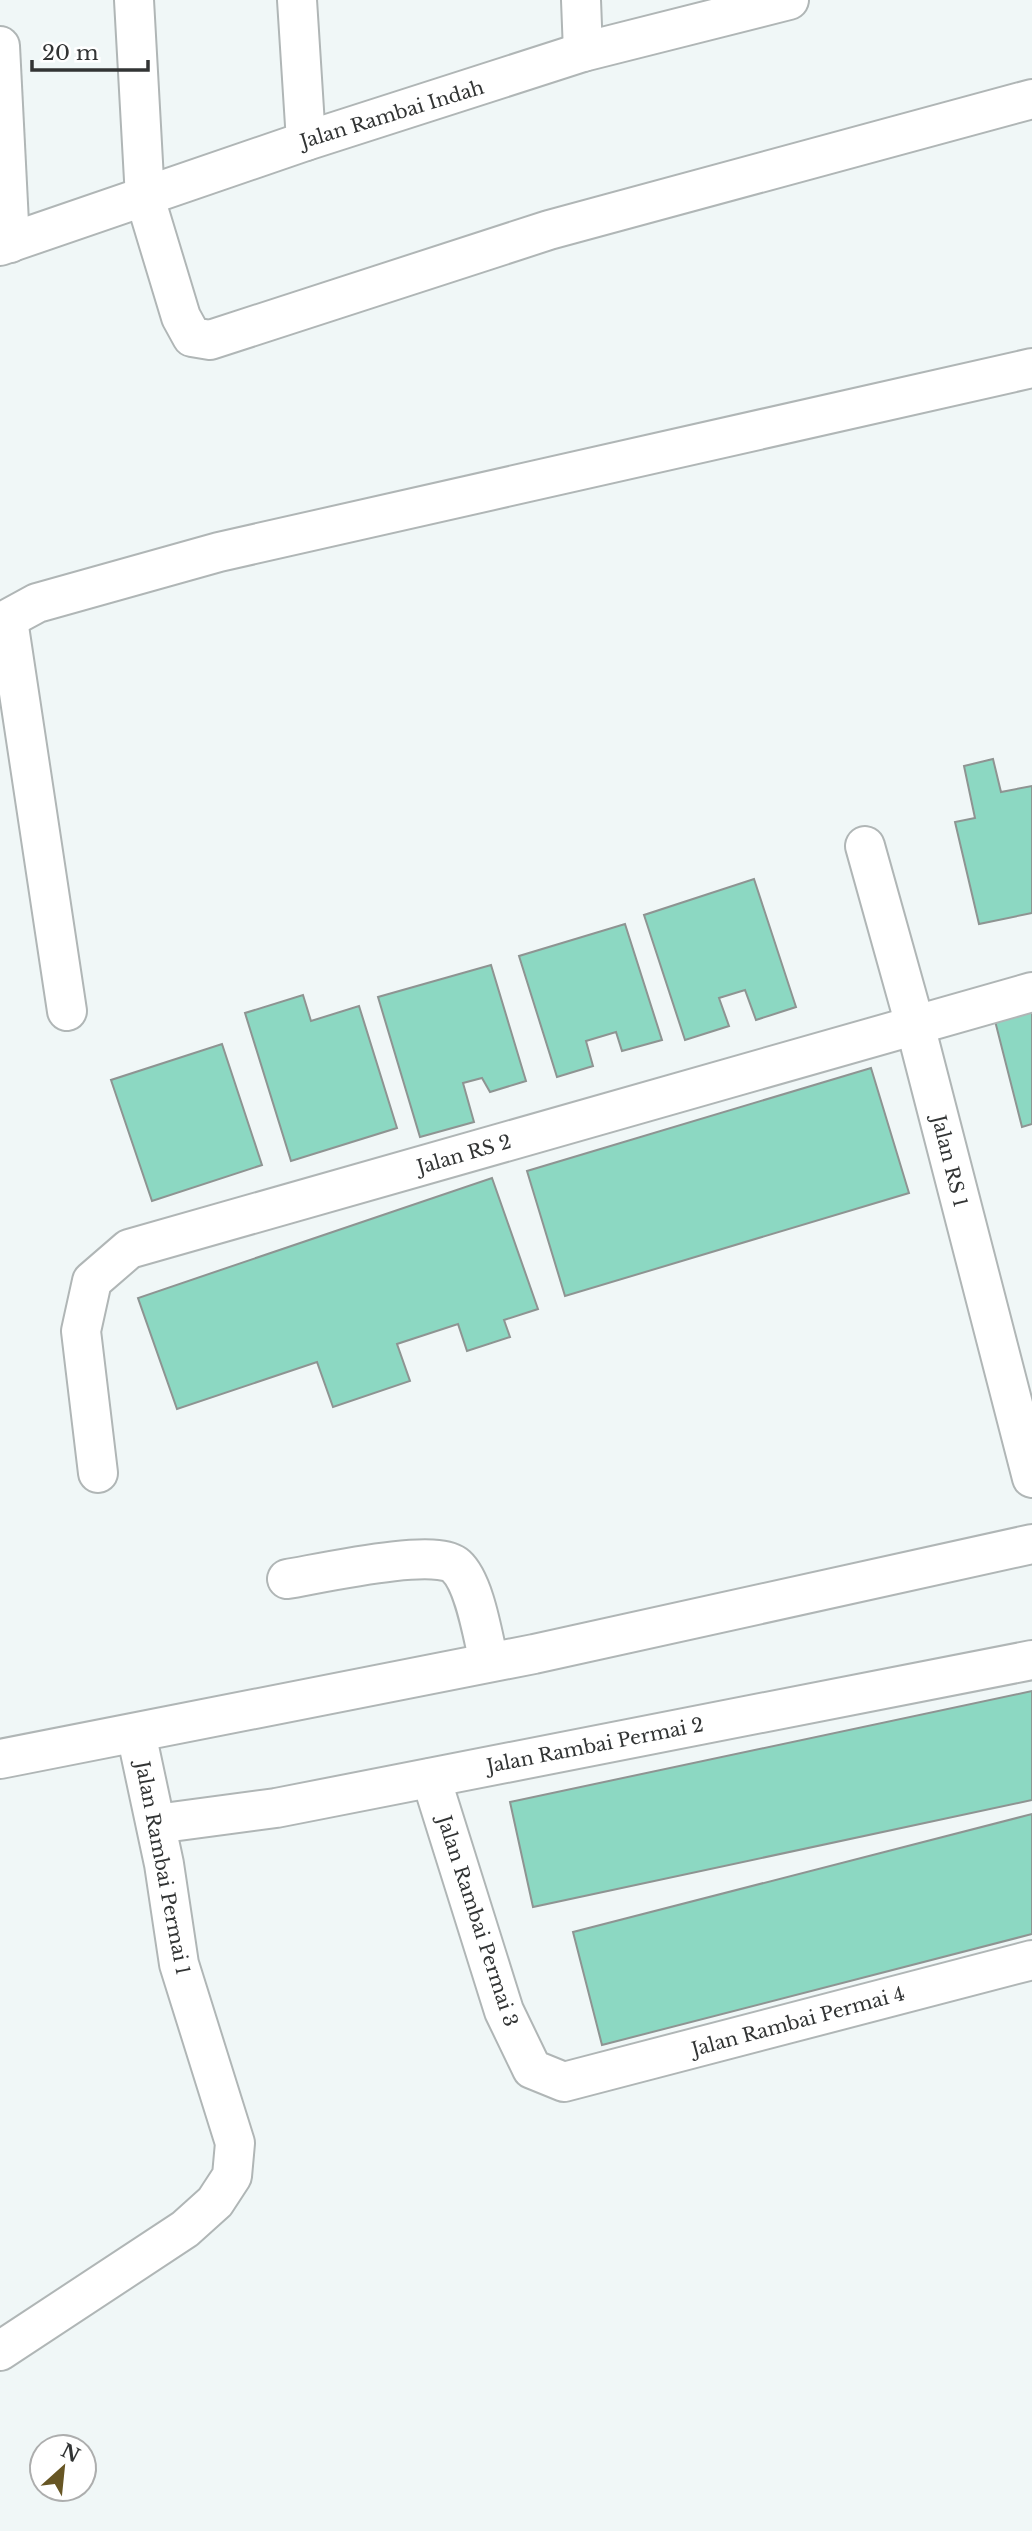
<svg xmlns="http://www.w3.org/2000/svg" width="1032" height="2531" font-family="'Libre Baskerville',serif">
	<style>
		.building { fill: #8cd8c2; stroke: #8e9492; stroke-width: 2 }
		.lines { fill: none; stroke-linecap: round; stroke-linejoin: round }
		.minor-casing { stroke: #b0b6b6; stroke-width: 42 }
		.minor { stroke: #fff; stroke-width: 38 }
		.labels { text-anchor: middle; stroke-width: 5; stroke-linejoin: round; paint-order: stroke }
		.street-label { font-size: 19px; fill: #323434; stroke: #fff }
	</style>
	<rect width="100%" height="100%" fill="#f0f7f7"/>
	<g class="building">
		<path d="M993,759l8,33 31,-6v127l-53,11 -24,-102 20,-4 -11,-52z"/>
		<path d="M754,879l42,128 -40,13 -11,-30 -26,8 10,28 -44,14 -41,-125z"/>
		<path d="M625,924l37,116 -40,11 -6,-19 -30,9 7,25 -36,11 -38,-121z"/>
		<path d="M491,965l35,116 -36,11 -8,-14 -19,5 11,39 -54,15 -42,-140z"/>
		<path d="M303,995l8,26 48,-15 38,122 -106,33 -46,-148z"/>
		<path d="M1032,1003v121l-10,3 -29,-114z"/>
		<path d="M222,1044l40,121 -110,36 -41,-121z"/>
		<path d="M871,1068l38,125 -344,103 -38,-125z"/>
		<path d="M492,1178l46,131 -34,11 6,17 -43,14 -9,-27 -61,20 13,37 -77,26 -16,-45 -140,47 -39,-111z"/>
		<path d="M1032,1691v109l-499,107 -23,-105z"/>
		<path d="M1032,1814v120l-430,111 -29,-113z"/>
	</g>
	<g class="lines">
		<defs>
			<g id="minor">
				<path d="M134,0l11,198 36,119 11,20 18,3 339,-110 483,-131"/>
				<path d="M297,0l9,141"/>
				<path d="M581,0l2,52"/>
				<path d="M0,46l10,197"/>
				<path d="M0,246l306,-105 277,-89 206,-52"/>
				<path d="M8,620l59,391"/>
				<path d="M0,623l37,-20 182,-51 813,-184"/>
				<path d="M865,846l50,179 117,453"/>
				<path d="M98,1473l-17,-142 11,-50 37,-32 903,-257"/>
				<path d="M287,1579c31,-5 149,-32 169,-13 19,17 27,72 33,96"/>
				<path d="M0,1759l534,-105 498,-110"/>
				<path d="M431,1778l73,233 28,58 32,13 468,-122"/>
				<path d="M156,1824l120,-16 756,-148"/>
				<path d="M0,2351l185,-122 30,-27 17,-26 3,-33 -56,-179 -15,-100 -28,-131"/>
			</g>
		</defs>
		<use href="#minor" class="minor-casing"/>
		<use href="#minor" class="minor"/>
	</g>
	<g class="labels">
		<g class="street-label">
			<text transform="translate(392 114) rotate(-17)" y="7">Jalan Rambai Indah</text>
			<text transform="translate(464 1154) rotate(-16)" y="7">Jalan RS 2</text>
			<text transform="translate(950 1161) rotate(76)" y="7">Jalan RS 1</text>
			<text transform="translate(595 1745) rotate(-11)" y="7">Jalan Rambai Permai 2</text>
			<text transform="translate(163 1868) rotate(79)" y="7">Jalan Rambai Permai 1</text>
			<text transform="translate(478 1921) rotate(72)" y="7">Jalan Rambai Permai 3</text>
			<text transform="translate(798 2021) rotate(-15)" y="7">Jalan Rambai Permai 4</text>
		</g>
	</g>
	<g transform="translate(63 2468) rotate(27)"><circle r="33" fill="#ffffff" stroke="#adaeae" stroke-width="2"/>
	<path d="M0-5L12 26L0 18L-12 26Z" fill="#675624"/>
	<text y="-10" font-size="19" font-weight="bold" text-anchor="middle" fill="#323434">N</text>
	</g>
	<path d="M32 60v10h116v-10" fill="none" stroke="#323434" stroke-width="3.5"/>
	<text x="42" y="60" font-size="21" fill="#323434" stroke="#ffffff" stroke-width="5" paint-order="stroke">20 m</text>
</svg>
